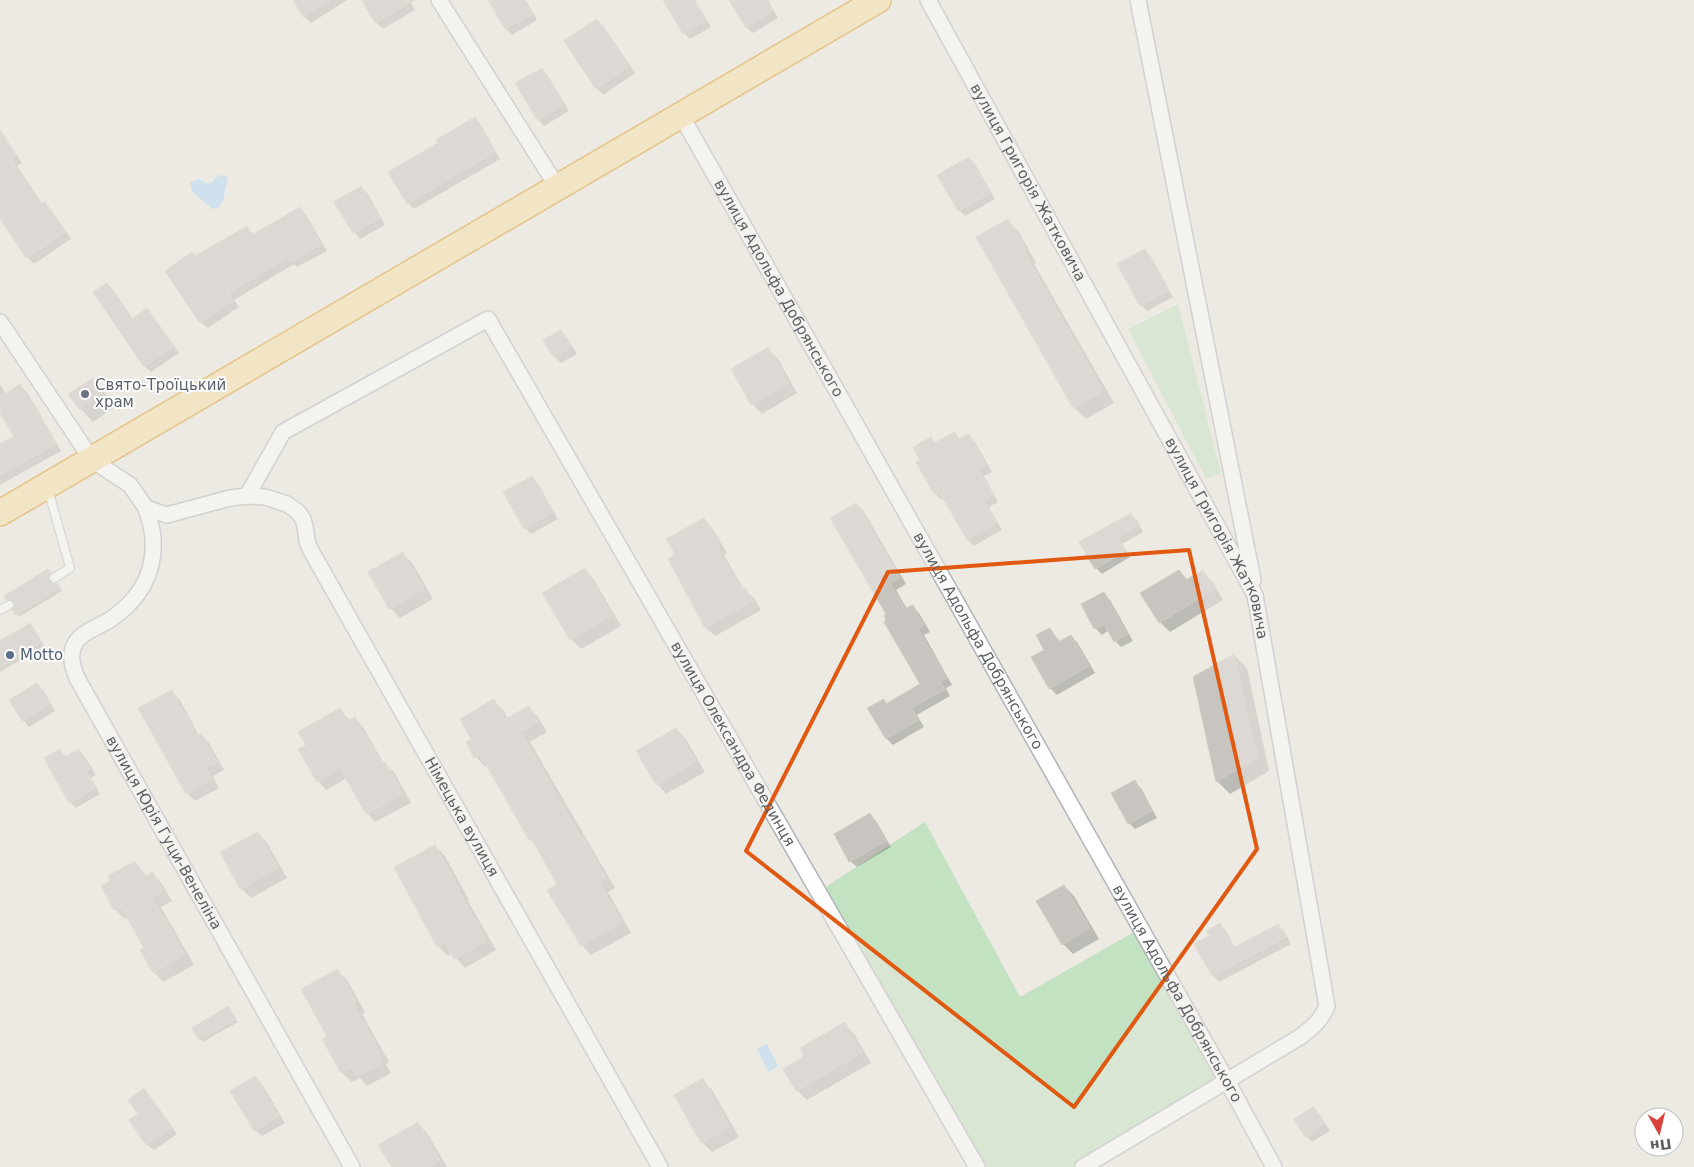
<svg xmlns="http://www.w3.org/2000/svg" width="1694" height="1167" font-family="'DejaVu Sans',sans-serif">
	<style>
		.green { fill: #c3e2c2 }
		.water { fill: #a8d8f7 }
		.shadow { fill: #0003 }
		.building { fill: #c8c5c0; stroke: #d1ccc2 }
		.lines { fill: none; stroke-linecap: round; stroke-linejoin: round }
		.service-casing { stroke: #b0b4b7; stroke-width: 10 }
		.minor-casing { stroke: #b0b4b7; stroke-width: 18 }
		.trunk-casing { stroke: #dc9614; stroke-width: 28 }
		.service { stroke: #fff; stroke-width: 8 }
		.minor { stroke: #fff; stroke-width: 15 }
		.trunk { stroke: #f6e0a0; stroke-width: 25 }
		.marked { fill: none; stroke: #e15910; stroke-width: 4; stroke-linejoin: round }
		.worship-dot { fill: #6b7280; stroke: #fff; stroke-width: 2 }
		.service-dot { fill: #5c6f8a; stroke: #fff; stroke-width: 2 }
		.labels { text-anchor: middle; stroke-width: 4; stroke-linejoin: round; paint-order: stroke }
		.street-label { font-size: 15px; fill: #5b5f62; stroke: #fff }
		.worship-label { font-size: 15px; fill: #5b616d; stroke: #fff; text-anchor: start }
		.service-label { font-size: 15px; fill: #4e5e75; stroke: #fff; text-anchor: start }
	</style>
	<rect width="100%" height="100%" fill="#eceae3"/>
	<g class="green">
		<path d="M1178,304l43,169 -15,6 -78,-150z"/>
		<path d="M925,822l95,175 121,-69 86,153 -144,86h-106l-159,-275z"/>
	</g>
	<g class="water">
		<path d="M221,175l7,2 -5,24 -5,7 -6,1 -20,-18 -2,-8 8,-4 8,4h6l3,-5z"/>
		<path d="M767,1044l11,22 -10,6 -11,-23z"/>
	</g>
	<g class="shadow">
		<path d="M295,0h52l-36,23 -7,-7z"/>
		<path d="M363,0h46l6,10 -32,19 -7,-7z"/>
		<path d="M490,0h36l11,20 -25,15 -6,-6z"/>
		<path d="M673,0h22l16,27 -21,12 -6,-6z"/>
		<path d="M731,0h37l10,18 -25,15 -7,-6z"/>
		<path d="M597,20l6,6 32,47 -32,22 -6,-7z"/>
		<path d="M542,69l6,7 21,35 -25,15 -6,-6z"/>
		<path d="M475,119l6,6 19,34 -86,50 -6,-6 32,-59z"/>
		<path d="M0,130l22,33 -5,3 26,39 2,-2 6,7 20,29 -37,25 -7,-7 -27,-40z"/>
		<path d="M969,158l6,6 20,35 -30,17 -6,-6z"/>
		<path d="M361,188l7,6 17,31 -25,14 -6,-7 -18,-30z"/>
		<path d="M300,208l6,7 21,36 -30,16 -3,-3 -60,36 5,7 -31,21 -7,-6 -5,-65 51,-29 7,7z"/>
		<path d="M1008,221l11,11 17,31 -2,1 80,139 -28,16 -12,-12 -96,-170z"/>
		<path d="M1145,251l6,6 22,40 -26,14 -6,-6z"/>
		<path d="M107,284l7,7 19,28 14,-9 6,6 26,37 -28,19 -6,-6z"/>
		<path d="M561,331l6,7 10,16 -16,9 -7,-7 -9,-16z"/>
		<path d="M768,349l10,10 19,34 -35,21 -10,-10z"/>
		<path d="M92,380l13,13 10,14 -22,15 -13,-14z"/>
		<path d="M0,384l6,11 14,-9 7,6 34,59 -61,34v-40l16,-9 -16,-26z"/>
		<path d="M955,433l6,7 8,-4 6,6 17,30 -8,4 14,26 -9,5 13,23 -28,16 -6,-6 -24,-42 -3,2 -6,-7 -13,-32 8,-22 5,5z"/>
		<path d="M532,477l6,7 20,35 -27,15 -6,-6z"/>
		<path d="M856,504l7,6 43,74 -10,6 11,19 5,-3 7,7 11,19 -6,3 28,50 -6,3 4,8 -33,19 7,12 -31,18 -7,-7 -3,-38 5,4 34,-20 -34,-64z"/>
		<path d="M1131,515l6,5 6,12 -21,12 8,13 -28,17 -6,-6z"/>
		<path d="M704,519l8,9 15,25 -3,2 20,35 10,8 7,12 -46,26 -9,-8 -37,-69 8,-4z"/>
		<path d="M403,554l10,10 20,35 -33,19 -10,-10z"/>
		<path d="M48,570l5,7 -2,2v5h6l5,7 -43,26 -5,-7 2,-4 -1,-3 -5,-1 -3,-3z"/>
		<path d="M585,570l9,10 27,46 -40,23 -10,-10z"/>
		<path d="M1179,571l9,9 14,-8 10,9 11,19 -53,32 -10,-10z"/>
		<path d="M1104,593l6,7 23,41 -12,6 -6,-6 -6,-11 -7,5 -7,-7z"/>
		<path d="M32,627l12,19 -44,26v-30z"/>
		<path d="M1050,629l10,13 11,-6 6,6 18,31 -38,22 -7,-7 -4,-38z"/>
		<path d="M1234,655l13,13 22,103 -39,23 -13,-13z"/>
		<path d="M37,685l7,6 11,20 -26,16 -6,-7z"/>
		<path d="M171,691l9,9 19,36 2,-1 8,8 15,27 -11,6 6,12 -24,13 -8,-8z"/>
		<path d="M494,701l10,10 4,8 20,-12 10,10 9,15 -17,10 85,146 -7,4 23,41 -40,22 -9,-10 -23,-60 -21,-37 -8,-9 -42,-74 -3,2 -9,-10 -9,-15 6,-3z"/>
		<path d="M340,709l10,12 5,-2 8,8 21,37 10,8 17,31 -36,19 -8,-9 -20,-35 -21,12 -8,-9 -10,-35z"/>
		<path d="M676,729l10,10 19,33 -39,22 -9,-10z"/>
		<path d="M79,750l6,7 11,18 -5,3 9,16 -24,14 -6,-6 -10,-51 7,6z"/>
		<path d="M1134,782l7,6 16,30 -22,11 -6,-6z"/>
		<path d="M870,815l6,6 15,26 -34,20 -7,-6z"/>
		<path d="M258,833l9,10 20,35 -36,20 -10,-10z"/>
		<path d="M435,846l10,10 24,44 -1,1 28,49 -31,18 -13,-15 -4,3 -10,-10z"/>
		<path d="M135,862l12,15 6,-3 9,10 10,17 -11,6 33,58 -31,17 -9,-10 -8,-24 -18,-31 -3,2 -10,-10 -13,-23 10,-5z"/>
		<path d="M1064,886l10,10 25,43 -26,15 -10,-10z"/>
		<path d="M1220,925l6,6 9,17 43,-23 6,6 7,13 -72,38 -6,-7 -3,-38z"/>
		<path d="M337,970l10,10 18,32 -3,2 27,48 -3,2 5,9 -24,13 -7,-8 -8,4 -10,-9 -18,-33 5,-3z"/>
		<path d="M228,1007l10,15 -35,20 -3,-3z"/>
		<path d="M845,1024l9,10 17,29 -64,37 -10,-10 -12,-21 21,-12z"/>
		<path d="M255,1077l7,7 23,39 -23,13 -7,-6z"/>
		<path d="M702,1080l10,10 27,47 -27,15 -10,-10z"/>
		<path d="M144,1090l33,44 -23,16 -7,-6z"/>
		<path d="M1314,1109l6,6 10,16 -18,11 -6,-6z"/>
		<path d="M417,1123l10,10 20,34h-54z"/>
	</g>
	<g class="building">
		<path d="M293,0h38l-28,17z"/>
		<path d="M362,0h53l-40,23z"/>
		<path d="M488,0h36l8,14 -27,15z"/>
		<path d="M663,0h31l12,20 -23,14z"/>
		<path d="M729,0h37l7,11 -28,16z"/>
		<path d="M597,19l32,48 -33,22 -32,-48z"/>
		<path d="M542,68l22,37 -27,15 -22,-37z"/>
		<path d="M475,117l20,35 -88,52 -19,-32 50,-29 -2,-3z"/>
		<path d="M0,130l17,26 -6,3 30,45 4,-2 21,30 -40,26 -26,-40z"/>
		<path d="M969,157l21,36 -32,18 -21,-36z"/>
		<path d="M361,186l19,32 -27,15 -19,-31z"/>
		<path d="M300,207l21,37 -31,18 -2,-4 -60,35 5,7 -33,23 -35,-52 27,-19 3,4 52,-30 5,9z"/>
		<path d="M1008,219l18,31 -2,2 79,139 -30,17 -97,-171z"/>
		<path d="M1145,249l23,42 -28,15 -23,-42z"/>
		<path d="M107,283l25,36 15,-11 26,38 -29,21 -51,-75z"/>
		<path d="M561,330l10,17 -18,10 -10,-17z"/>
		<path d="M768,347l21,36 -38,22 -20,-36z"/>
		<path d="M93,378l9,15 -23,16 -11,-15z"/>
		<path d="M20,384l36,60 -56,31v-31l14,-8 -14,-23v-16z"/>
		<path d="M955,432l4,7 10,-5 17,31 -7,5 14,25 -9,5 13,23 -30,17 -28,-49 -5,3 -18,-32 4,-2 -7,-13 18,-10 3,6z"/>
		<path d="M532,476l21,36 -29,17 -21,-37z"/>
		<path d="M856,503l44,75 -10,5 15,26 8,-4 11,20 -6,4 29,49 -7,4 5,7 -33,19 6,12 -32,19 -19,-31 17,-9 2,5 34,-20 -36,-62 2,-2 -2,-5 2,-1 -56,-96z"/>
		<path d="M1131,513l7,13 -21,12 8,13 -30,18 -16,-27z"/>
		<path d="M704,518l16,27 -3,1 25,44 3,-2 8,13 -48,27 -37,-69 7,-5 -9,-15z"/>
		<path d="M403,552l21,37 -35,20 -21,-37z"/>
		<path d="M585,568l27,47 -42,25 -28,-47z"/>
		<path d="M48,569l3,4 -2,3v5l3,2h5l3,5 -45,27 -3,-5 3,-4 -1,-4 -4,-3 -4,1 -2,-4z"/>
		<path d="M1179,570l7,10 17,-10 12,19 -56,34 -19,-30z"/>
		<path d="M1104,592l23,42 -13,8 -10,-18 -10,5 -13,-25z"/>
		<path d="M30,623l12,19 -42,26v-27z"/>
		<path d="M1050,628l8,14 13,-7 18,31 -40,23 -18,-32 13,-7 -8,-15z"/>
		<path d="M1234,654l23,104 -41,24 -23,-105z"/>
		<path d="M37,683l13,21 -28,17 -13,-21z"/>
		<path d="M172,690l25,46 4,-3 16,29 -11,5 6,12 -26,15 -48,-86z"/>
		<path d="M494,699l11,20 24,-13 9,16 -17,10 60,106 2,-1 23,41 -7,4 23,40 -41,24 -34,-56 10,-6 -26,-46 -2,2 -49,-86 -6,4 -8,-16 5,-3 -11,-20z"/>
		<path d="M340,708l7,13 8,-4 27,47 3,-2 18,32 -37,20 -26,-46 -23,14 -19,-33 8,-4 -8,-13z"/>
		<path d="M676,728l20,33 -40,24 -20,-34z"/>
		<path d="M60,749l4,8 15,-8 11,20 -4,2 9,17 -26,15 -25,-45z"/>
		<path d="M1135,780l17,31 -24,13 -17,-31z"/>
		<path d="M870,813l16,28 -37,21 -15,-28z"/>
		<path d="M258,832l20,36 -38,21 -20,-37z"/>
		<path d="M435,845l25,45 -1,1 28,49 -33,19 -9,-17 -8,5 -43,-80z"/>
		<path d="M135,861l9,16 9,-5 10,19 -11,6 33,57 -32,19 -13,-23 4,-2 -23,-41 -7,3 -13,-24 9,-5 -2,-5z"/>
		<path d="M1064,885l26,43 -28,17 -26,-44z"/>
		<path d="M1220,923l13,25 45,-24 8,13 -74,39 -18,-32 15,-8 -3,-5z"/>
		<path d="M338,969l18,33 -3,2 27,48 -3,2 5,9 -25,14 -5,-9 -11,5 -19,-34 5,-2 -26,-48z"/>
		<path d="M228,1006l8,13 -37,21 -7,-12z"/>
		<path d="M845,1022l17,31 -66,38 -13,-22 21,-13 -4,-8z"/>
		<path d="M255,1076l24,40 -25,15 -24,-40z"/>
		<path d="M703,1078l27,49 -29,16 -27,-48z"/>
		<path d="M144,1088l28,39 -26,18 -17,-25 9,-6 -10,-14z"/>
		<path d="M1314,1107l11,17 -20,13 -11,-18z"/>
		<path d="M418,1122l22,38 -13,7h-35l-14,-22z"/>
	</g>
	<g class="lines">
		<defs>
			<g id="service">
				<path d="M48,489l22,79 -16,10"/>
				<path d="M0,610l9,-5"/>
			</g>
			<g id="minor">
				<path d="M439,0l119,188"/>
				<path id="s1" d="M928,0l327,595 72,411c-6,15 -14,21 -27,31l-217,130"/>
				<path d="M1138,0l115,580"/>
				<path id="s2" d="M681,115l546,966 47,86"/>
				<path id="s3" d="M0,322l92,138 38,25 16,23 21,7 63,-17 17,-2 18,1 22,7 11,8 5,7 2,7 2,15 3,8 350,618"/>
				<path id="s4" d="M247,496l36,-64 205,-113 489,848"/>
				<path id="s5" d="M146,508c2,7 5,15 6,22 6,39 -11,70 -44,91 -12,7 -30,12 -35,27 -3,11 0,20 4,30l275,489"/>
			</g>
			<path id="trunk" d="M0,513l878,-513"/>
		</defs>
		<use href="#service" class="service-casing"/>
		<use href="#minor" class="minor-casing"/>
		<use href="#trunk" class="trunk-casing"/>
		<use href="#service" class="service"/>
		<use href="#minor" class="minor"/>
		<use href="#trunk" class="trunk"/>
	</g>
	<path d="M0 0H1694V1167H0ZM1189,550l68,299 -183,258 -328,-256 142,-279z" fill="#eceae3" fill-opacity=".55" fill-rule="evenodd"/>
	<path class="marked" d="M1189,550l68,299 -183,258 -328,-256 142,-279z"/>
	<circle class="worship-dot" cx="85" cy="394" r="5"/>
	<circle class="service-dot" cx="10" cy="655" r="5"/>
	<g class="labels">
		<g class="street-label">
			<text dy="5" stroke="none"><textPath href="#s1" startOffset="208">вулиця Григорія Жатковича</textPath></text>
			<text dy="5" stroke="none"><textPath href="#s2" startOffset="199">вулиця Адольфа Добрянського</textPath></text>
			<text dy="5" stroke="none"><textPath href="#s1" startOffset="612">вулиця Григорія Жатковича</textPath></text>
			<text dy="5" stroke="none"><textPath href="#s2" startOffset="604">вулиця Адольфа Добрянського</textPath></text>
			<text dy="5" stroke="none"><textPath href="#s4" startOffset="798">вулиця Олександра Фединця</textPath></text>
			<text dy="5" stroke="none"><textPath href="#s3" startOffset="746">Німецька вулиця</textPath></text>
			<text dy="5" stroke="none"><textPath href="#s5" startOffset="384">вулиця Юрія Гуци-Венеліна</textPath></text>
			<text dy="5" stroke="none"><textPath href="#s2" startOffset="1009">вулиця Адольфа Добрянського</textPath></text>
		</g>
		<g class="worship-label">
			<text x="95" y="390">Свято-Троїцький<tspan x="95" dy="17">храм</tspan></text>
		</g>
		<g class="service-label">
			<text x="20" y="660">Motto</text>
		</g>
	</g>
	<g transform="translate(1659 1132) rotate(172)"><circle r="24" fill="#ffffff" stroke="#bdbfc0"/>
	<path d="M0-4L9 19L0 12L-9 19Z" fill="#d9433c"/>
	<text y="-8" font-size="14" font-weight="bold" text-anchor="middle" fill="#5b5f62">Пн</text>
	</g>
</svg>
